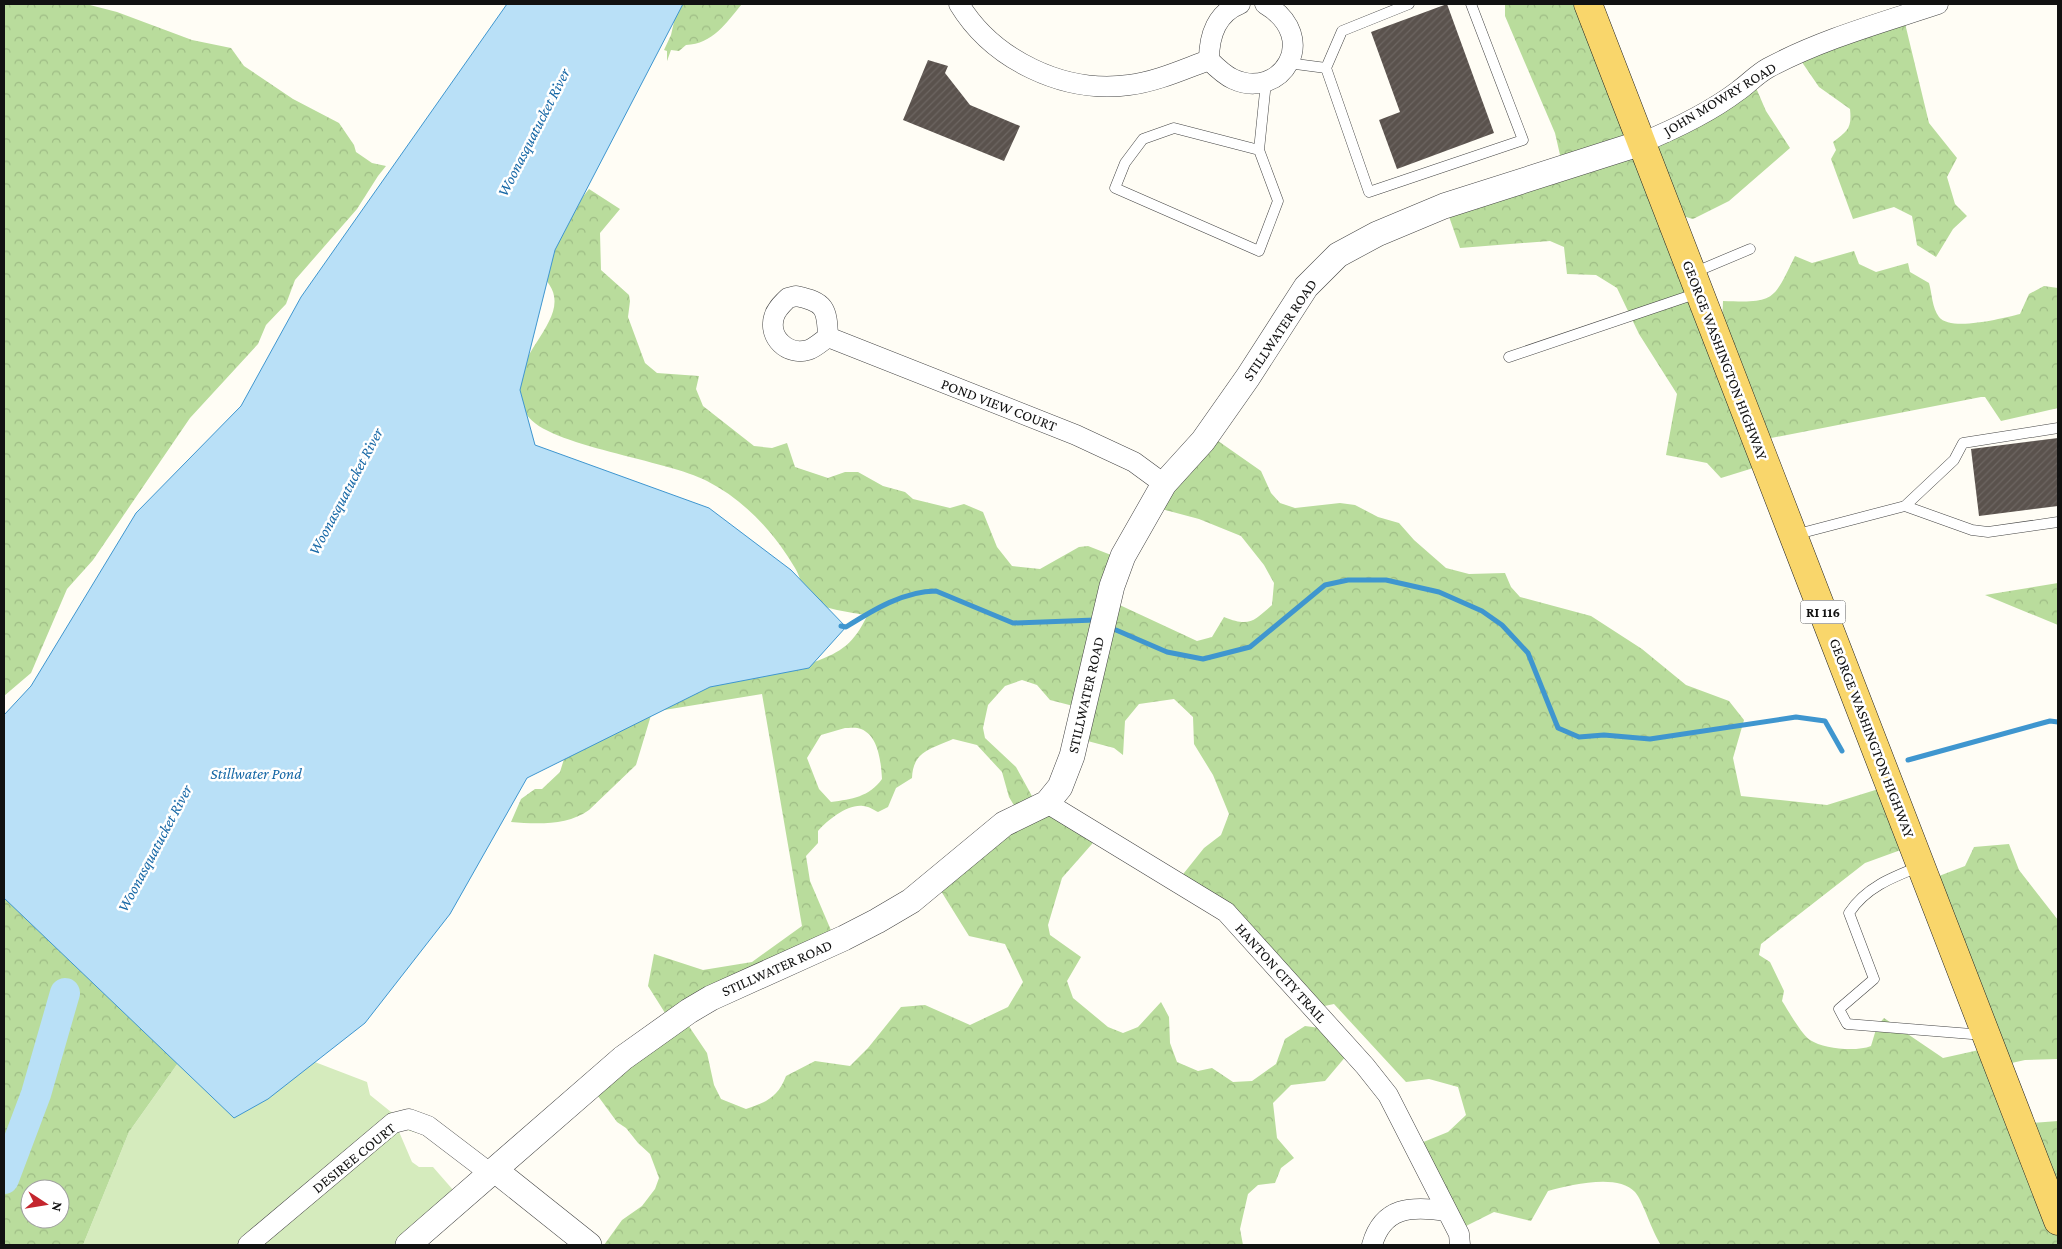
<svg xmlns="http://www.w3.org/2000/svg" width="2062" height="1249" font-family="'Crimson Pro',serif">
	<style>
		.grass { fill: #d5ebbd }
		.forest { fill: url(#forest-crowns); fill-rule: evenodd }
		.water { fill: #b9e0f7; stroke: #3f96cf }
		.lines { fill: none; stroke-linecap: round; stroke-linejoin: round }
		.stream { stroke: #3f96cf; stroke-width: 5 }
		.river { stroke: #b9e0f7; stroke-width: 30 }
		.building { fill: url(#building-hatch) }
		.service-casing { stroke: #444; stroke-width: 11 }
		.minor-casing { stroke: #444; stroke-width: 21 }
		.tertiary-casing { stroke: #444; stroke-width: 26 }
		.primary-casing { stroke: #222; stroke-width: 29 }
		.service { stroke: #fff; stroke-width: 10 }
		.minor { stroke: #fff; stroke-width: 20 }
		.tertiary { stroke: #fff; stroke-width: 25 }
		.primary { stroke: #f9d66b; stroke-width: 28 }
		.labels { text-anchor: middle; stroke-width: 5; stroke-linejoin: round; paint-order: stroke }
		.shield { fill: #fff; stroke: #585858; stroke-width: 1 }
		.shield-label { font-size: 14px; font-weight: bold; fill: #111 }
		.street-label { font-size: 15px; fill: #111; stroke: #fff }
		.water-label { font-size: 16px; font-style: italic; fill: #1768a6; stroke: #fff }
	</style>
	<defs>
		<pattern id="forest-crowns" width="20" height="18" patternUnits="userSpaceOnUse" patternTransform="scale(1.25)"><rect width="20" height="18" fill="#b9dc9c"/><path d="M2 6a3 3 0 1 1 6 0M12 15a3 3 0 1 1 6 0" fill="none" stroke="#9ebc85"/></pattern>
		<pattern id="building-hatch" width="6" height="6" patternUnits="userSpaceOnUse" patternTransform="scale(1.25)"><rect width="6" height="6" fill="#5a524d"/><path d="M-1 1l2-2M0 6l6-6M5 7l2-2" fill="none" stroke="#6d6662"/></pattern>
	</defs>
	<rect width="100%" height="100%" fill="#fffdf5"/>
	<path class="grass" d="M307,1059l60,23 3,13 47,38 -20,-6 15,35 7,5h14l28,32 -51,46h-327l46,-113 49,-69z"/>
	<g class="forest">
		<path d="M4,4h82l31,8 75,28 39,8 13,18 49,33 46,24 15,22 2,7 16,11 14,3 -8,10 -21,33 -62,71 -9,24 -20,21 -8,19 -68,74 -97,142 -26,29 -36,84 -27,23z"/>
		<path d="M678,4h64c-16,19 -29,40 -56,41l-7,6 -8,-1 -4,11v-10l-3,-1 7,-15z"/>
		<path d="M1505,4h81l54,137 110,-67 16,37 24,37 -61,53 -36,18 -28,-8 56,140 2,-50c52,2 50,0 72,-45l17,7 42,-12 5,13 17,8 32,-9 2,9 19,11c3,10 3,25 10,34 12,15 64,1 81,-3l9,-20 15,-8 14,2v120l-57,13 -16,-24h-4l-210,41 -2,-3 -9,7 3,23 -42,13 -14,-15 -41,-8 11,-61 -38,-60 -22,-46 -21,-13 -29,-1 -3,-27 -14,-6 -90,7 -14,-40 117,-40 -8,-35 -50,-117z"/>
		<path d="M1903,15l26,108 28,35 -10,19 8,27 12,12 -14,13 -17,28 -19,-12 -5,-29 -18,-9 -41,12 -22,-60 5,-9 -3,-8c15,-11 19,-14 17,-33l-31,-22 -24,-35z"/>
		<path d="M589,189l31,20 -20,24 1,37 28,25 1,6 -2,16 17,46 12,10 42,3 -3,13 7,17 51,40 18,2 15,-5 8,24 33,11 17,-6h13l25,14 22,6 8,7 37,9 14,-4 19,8 14,35 15,19 28,3 39,-22 9,-1 36,14 -13,41 86,40 15,-4 12,-20c25,10 29,5 48,-12l2,-22 -10,-18 -23,-29 -42,-17 -45,-12 57,-71 50,35 10,22 9,10 15,5 45,-5 15,2 23,12 21,6 15,17 32,28 23,6 36,-1 6,14 9,10 71,19 51,33 44,36 43,16 15,19 -11,38 8,38 86,9 58,-18 24,60 -44,16 -104,81 -2,11 11,7 14,29 -2,10c6,9 19,33 28,39 14,9 46,12 61,6l6,-20 7,-8 59,40 45,-10 -62,-167 39,-15 9,-19 35,-3 10,26 39,50v139l-33,1 -27,6 21,58 39,-3v124h-397c-9,-13 -18,-44 -26,-53 -17,-19 -65,-7 -87,-1l-17,30 -37,-9 -40,20 -38,-87 32,-13 18,-17 -8,-28 -29,-8 -23,3 -72,-78 -19,4 -135,-130 24,-30 17,-13 8,-21 -16,-39 -19,-31 -1,-27 -19,-18 -35,5 -14,17 -2,34 -9,-7 -34,-9 5,-30 -35,-9 -13,-15 -15,-5 -17,6 -17,19 -5,23 2,10 31,29 22,40 61,29 -37,42 -14,47 2,10 31,22 -14,24 6,17 35,29 15,6 15,-6 23,-25 8,15 1,26 7,19 21,9 14,-3 21,14 19,-1 24,-17 9,-25 20,-13 30,4 17,19 -27,32 -34,4 -18,18 4,35 17,20 -13,10 -6,15 -17,2 -10,9 -8,35 3,16h-639l18,-25 20,-14 13,-17 4,-11 -9,-24 -12,-11 -12,-15 -9,-6 -22,-30 77,-68 -24,-38 6,-32 49,16 49,-8 50,-36 -40,-232 -110,18 -16,53 -47,45c-22,16 -53,14 -78,12l10,-23 14,-10h7l18,-17 11,-36 85,-54 158,-20c28,-10 40,-19 53,-46 -16,-5 -45,-5 -57,-18 -7,-7 -10,-22 -15,-30 -21,-36 -51,-68 -88,-87 -39,-21 -160,-35 -180,-66 -31,-48 34,-84 27,-119 -1,-9 -12,-21 -17,-29l5,-19zM845,728c4,0 12,-1 16,1 18,7 20,34 21,50 -13,18 -30,20 -51,23l-12,-13 -12,-31 14,-23zM953,739l24,6 25,27 7,25 12,20 -85,66 33,53 36,8 18,38 -15,25 -38,18 -45,-20 -24,2 -33,41 -18,18 -35,-5 -29,15c-8,21 -19,26 -40,33l-25,-10 -7,-14 -7,-32 -23,-34 152,-77 -26,-61 -4,-25 12,-13v-12c10,-11 29,-27 45,-25 5,0 11,4 15,6l10,-5 8,-19 16,-10c1,-27 19,-29 41,-39z"/>
		<path d="M2058,583v42l-73,-30z"/>
		<path d="M4,897l174,166 -49,69 -46,113h-79zM30,1189h30v30h-30z"/>
	</g>
	<path class="water" d="M507,4h176l-128,246 -35,140 15,55 174,63 82,62 55,57 -37,41 -99,19 -183,91 -77,136 -85,109 -97,76 -34,19 -230,-220v-183l27,-29 105,-173 105,-107 60,-109z"/>
	<g class="lines">
		<g class="stream">
			<path d="M841,626l5,1c27,-17 58,-36 90,-36l77,32 82,-3"/>
			<path d="M1116,630l51,22 36,7 47,-12 75,-62 23,-5h38l53,12 43,19 20,14 26,28 30,75 21,9 25,-2 46,4 146,-22 29,4 17,30"/>
			<path d="M1908,760l142,-39 8,1"/>
		</g>
		<path class="river" d="M4,1179l32,-85 29,-101"/>
	</g>
	<g class="building">
		<path d="M1447,4l47,129 -97,36 -18,-49 21,-8 -29,-80z"/>
		<path d="M928,60l20,6 -3,7 25,32 50,21 -16,35 -101,-41z"/>
		<path d="M2058,438v68l-79,10 -8,-67z"/>
	</g>
	<g class="lines">
		<defs>
			<g id="service">
				<path d="M1409,4l-67,27 -16,37 43,124 154,-52 -52,-136"/>
				<path d="M1288,63l38,5"/>
				<path d="M1259,150l19,51 -19,50 -144,-63 10,-25 18,-24 31,-11 85,22 7,-68"/>
				<path d="M1693,273l57,-24"/>
				<path d="M1509,357l189,-64"/>
				<path d="M1905,506l67,24 16,2 70,-10"/>
				<path d="M1794,535l111,-29 49,-46 9,-17 95,-15"/>
				<path d="M1921,866c-28,11 -55,21 -72,47l25,66 -35,30 8,15 137,11"/>
			</g>
			<g id="minor">
				<path d="M959,4c34,56 105,90 170,81 27,-3 55,-16 80,-25"/>
				<path d="M1240,4c-23,9 -31,31 -31,56 7,7 15,15 24,19 48,22 89,-41 32,-75"/>
				<path d="M1641,143c34,-14 68,-30 97,-52 10,-7 19,-17 30,-23 54,-29 113,-45 170,-64"/>
				<path d="M796,296c29,6 31,12 32,41 -6,4 -13,11 -20,13 -21,6 -40,-13 -34,-33 2,-8 9,-14 14,-19z"/>
				<path d="M828,337l248,98 58,27 30,22"/>
				<path d="M1047,803l179,109 139,154 23,29 71,139 1,11"/>
				<path d="M248,1245l145,-122 16,-4 19,7 63,48"/>
				<path d="M1372,1245c11,-39 40,-39 74,-34"/>
			</g>
			<g id="tertiary">
				<path d="M495,1170l94,75"/>
				<path d="M408,1245l215,-187 66,-47 22,-13 133,-60 33,-17 34,-20 93,-77 43,-21 13,-16 12,-31 40,-170 11,-30 41,-72 39,-43 45,-64 58,-90 32,-32 39,-21 67,-28 197,-63"/>
			</g>
			<path id="primary" d="M1588,4l470,1217"/>
		</defs>
		<use href="#service" class="service-casing"/>
		<use href="#minor" class="minor-casing"/>
		<use href="#tertiary" class="tertiary-casing"/>
		<use href="#primary" class="primary-casing"/>
		<use href="#service" class="service"/>
		<use href="#minor" class="minor"/>
		<use href="#tertiary" class="tertiary"/>
		<use href="#primary" class="primary"/>
	</g>
	<g class="labels">
		<rect class="shield" x="1800.5" y="600.5" width="45" height="23" rx="4"/>
		<g class="shield-label">
			<text x="1823" y="617">RI 116</text>
		</g>
		<g class="street-label">
			<text transform="translate(1720 99) rotate(-31)" y="5">JOHN MOWRY ROAD</text>
			<text transform="translate(1280 330) rotate(-56)" y="5">STILLWATER ROAD</text>
			<text transform="translate(1725 360) rotate(69)" y="5">GEORGE WASHINGTON HIGHWAY</text>
			<text transform="translate(999 405) rotate(21)" y="5">POND VIEW COURT</text>
			<text transform="translate(1086 695) rotate(-77)" y="5">STILLWATER ROAD</text>
			<text transform="translate(1872 738) rotate(69)" y="5">GEORGE WASHINGTON HIGHWAY</text>
			<text transform="translate(777 968) rotate(-24)" y="5">STILLWATER ROAD</text>
			<text transform="translate(1281 973) rotate(48)" y="5">HANTON CITY TRAIL</text>
			<text transform="translate(354 1158) rotate(-39)" y="5">DESIREE COURT</text>
		</g>
		<g class="water-label">
			<text transform="translate(533 132) rotate(-63)" y="6">Woonasquatucket River</text>
			<text transform="translate(345 491) rotate(-62)" y="6">Woonasquatucket River</text>
			<text x="256" y="779">Stillwater Pond</text>
			<text transform="translate(154 848) rotate(-62)" y="6">Woonasquatucket River</text>
		</g>
	</g>
	<rect width="2062" height="1249" fill="none" stroke="#111111" stroke-width="10"/>
	<g transform="translate(45 1204) rotate(102)"><circle r="24" fill="#ffffff" stroke="#a0a0a0"/>
	<path d="M0-4L9 19L0 12L-9 19Z" fill="#c4262e"/>
	<text y="-8" font-size="14" font-weight="bold" text-anchor="middle" fill="#111111">N</text>
	</g>
</svg>
